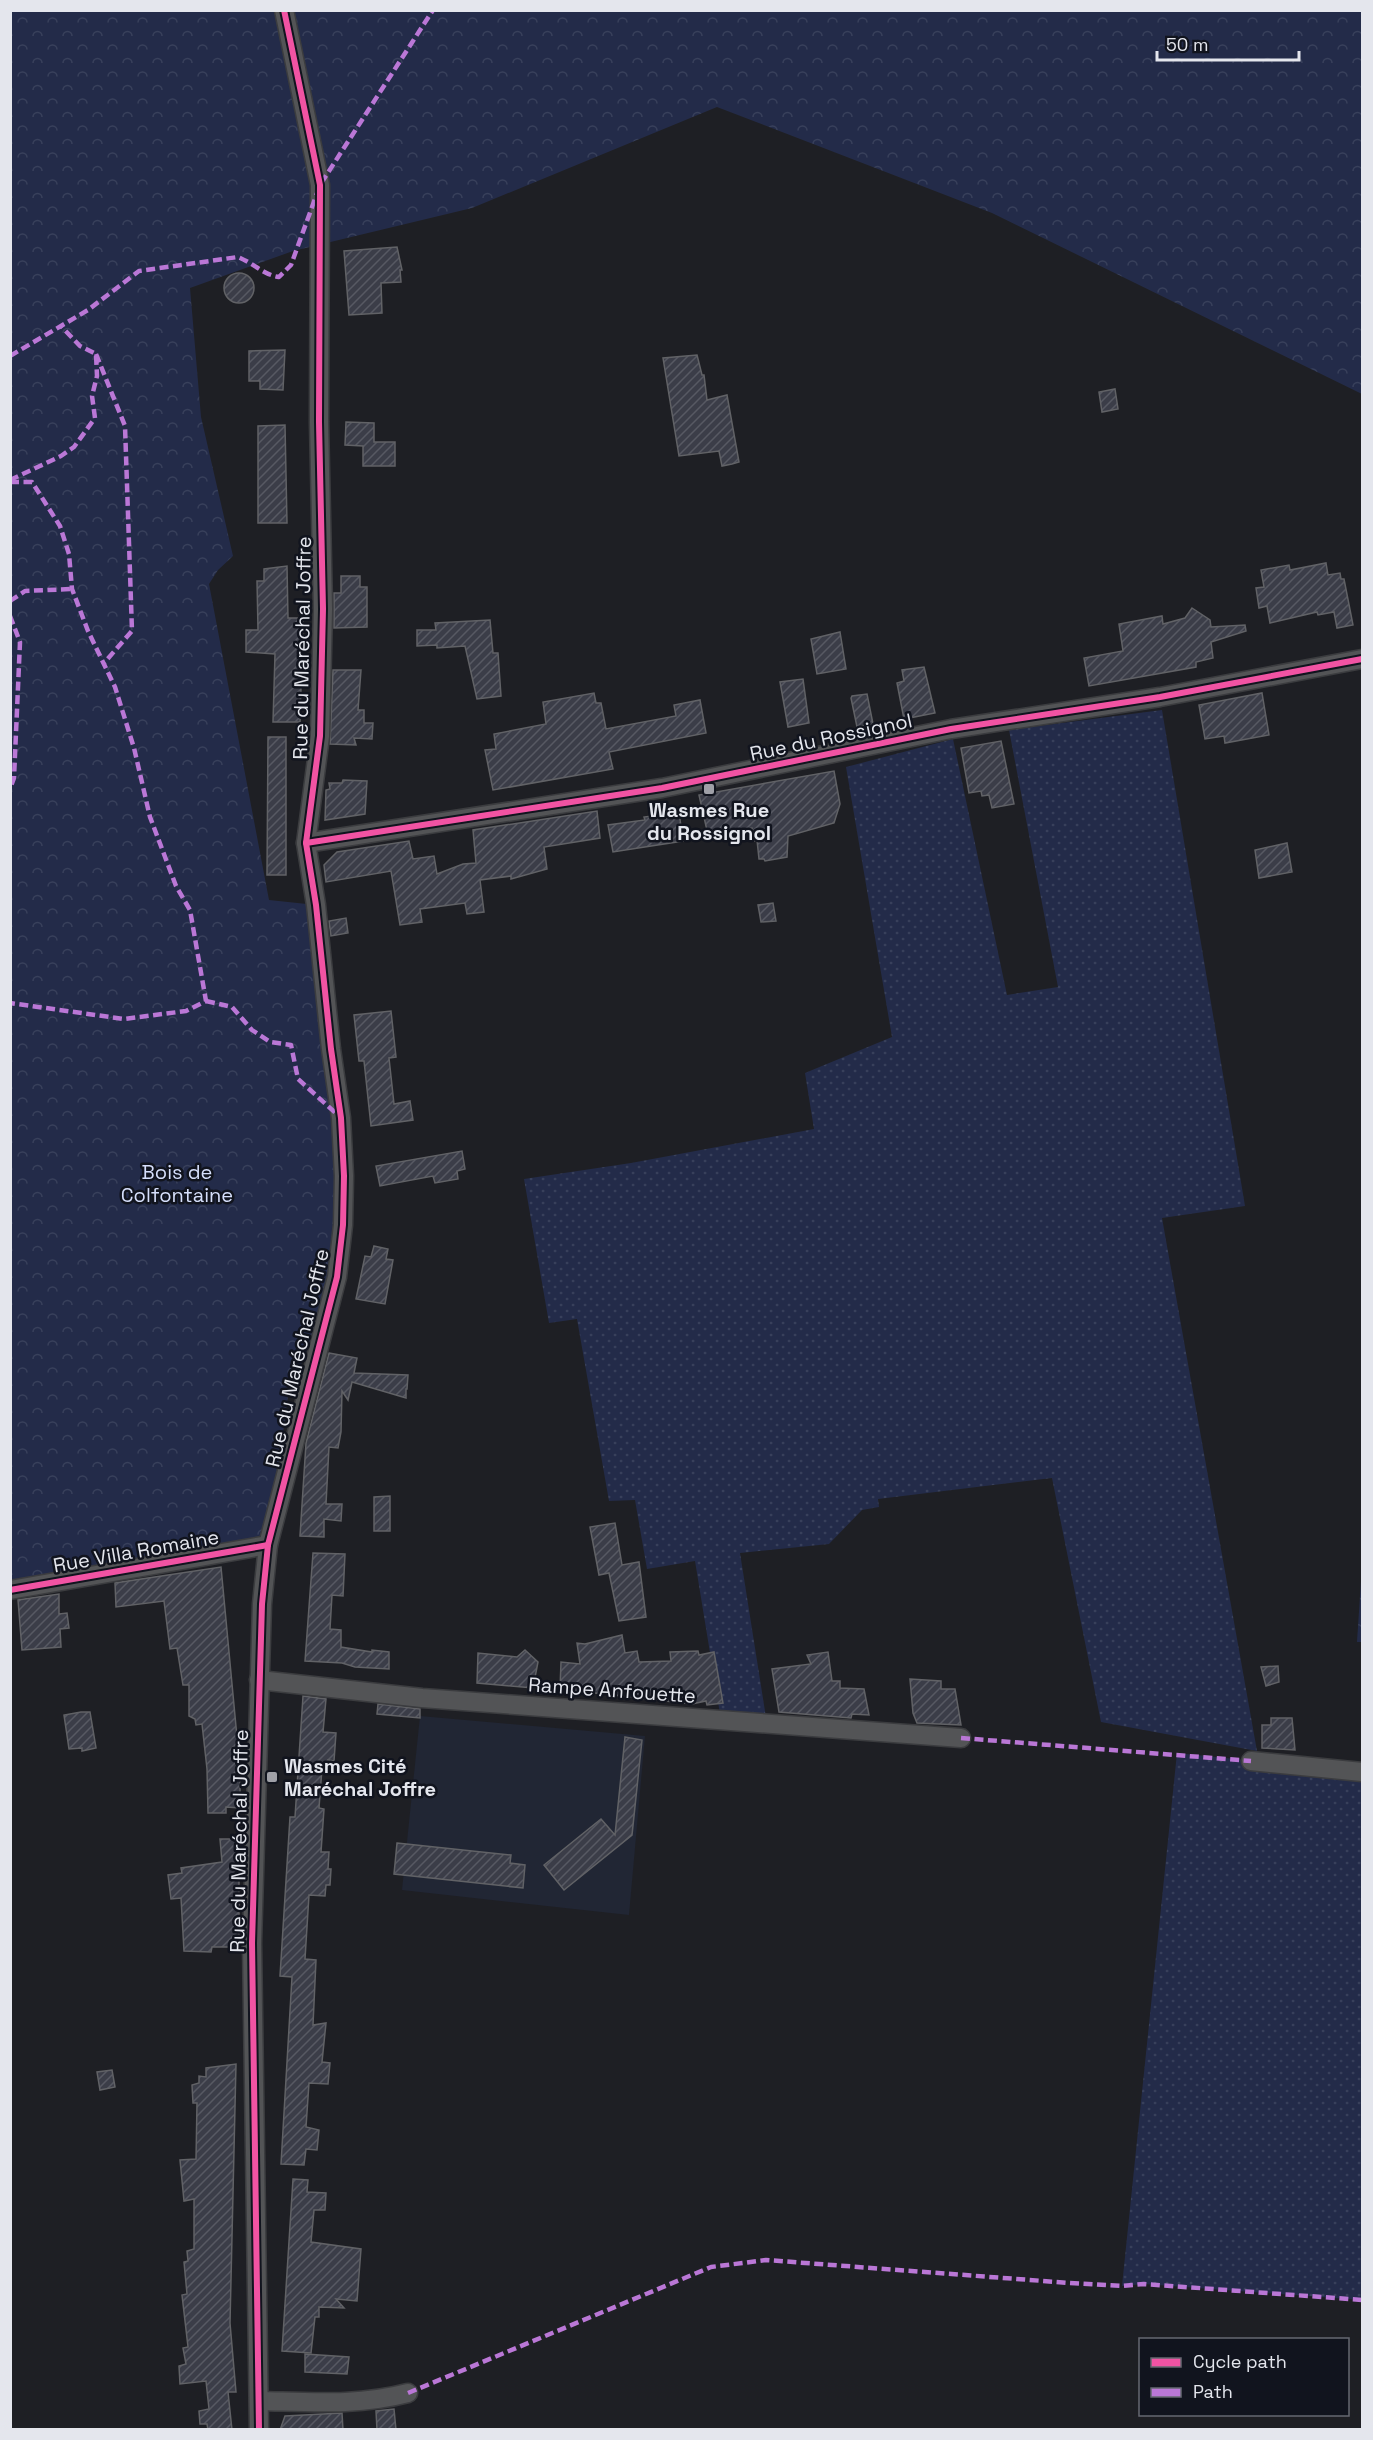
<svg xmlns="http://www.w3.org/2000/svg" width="1373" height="2440" font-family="'Space Grotesk',sans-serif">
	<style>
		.built { fill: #212634 }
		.grass { fill: url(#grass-dots) }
		.forest { fill: url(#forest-crowns) }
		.building { fill: url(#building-hatch); stroke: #616266; stroke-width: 1.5 }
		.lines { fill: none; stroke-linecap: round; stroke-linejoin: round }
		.minor-casing { stroke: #3b3c3f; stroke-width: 21 }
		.minor { stroke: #535456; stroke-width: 18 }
		.quiet { stroke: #ba77d6; stroke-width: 4.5; stroke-dasharray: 9 4.5; stroke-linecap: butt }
		.cycleway-casing { stroke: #11141e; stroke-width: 10 }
		.cycleway { stroke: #f153a3; stroke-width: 6 }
		.poi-dot { fill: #9fa0a7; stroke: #11141e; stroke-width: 2 }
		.labels { text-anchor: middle; stroke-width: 5; stroke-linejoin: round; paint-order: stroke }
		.street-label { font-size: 20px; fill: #e4e6ed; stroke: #11141e }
		.poi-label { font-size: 20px; font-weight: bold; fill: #e4e6ed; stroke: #11141e }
		.park-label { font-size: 20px; fill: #d6dffb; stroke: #11141e }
	</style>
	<defs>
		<pattern id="grass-dots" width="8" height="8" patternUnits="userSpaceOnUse" patternTransform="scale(1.5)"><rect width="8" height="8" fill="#232b49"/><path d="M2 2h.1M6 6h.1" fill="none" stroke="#38405b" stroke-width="1.8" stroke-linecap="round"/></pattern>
		<pattern id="forest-crowns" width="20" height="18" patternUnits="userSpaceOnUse" patternTransform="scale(1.5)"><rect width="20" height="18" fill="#232b49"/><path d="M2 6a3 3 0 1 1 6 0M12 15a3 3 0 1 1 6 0" fill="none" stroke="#38405b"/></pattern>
		<pattern id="building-hatch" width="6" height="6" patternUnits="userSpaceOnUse" patternTransform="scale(1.5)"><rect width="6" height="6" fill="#3b3d48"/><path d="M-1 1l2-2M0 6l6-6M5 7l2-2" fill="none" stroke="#575963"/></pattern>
	</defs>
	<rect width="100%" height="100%" fill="#1e1f24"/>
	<path class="built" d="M420,1716l225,20 -16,179 -227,-25z"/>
	<g class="grass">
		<path d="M1162,710l83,496 -83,12 95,533 -156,-29 -49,-244 -174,21 1,8 -17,3 -33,34 -89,9 27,171 -46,-4 -26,-159 -48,8 -12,-69 -26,1 -32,-182 -28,4 -25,-144 107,-16 183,-34 -9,-56 87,-36 -46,-270 107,-28 54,256 51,-8 -49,-257z"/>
		<path d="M1177,1753l185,19v528l-218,-16 -22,2z"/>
	</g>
	<g class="forest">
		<path d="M11,11h1351v383l-370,-181 -275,-106 -245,101 -179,43 -103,37 11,129 32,139 -15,14 -9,14 60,316 47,5 25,213 -4,159 -49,119 -20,149 -257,45z"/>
		<path d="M1362,1566v76h-5z"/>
	</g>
	<g class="building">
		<path d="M397,247l5,23h-2l1,12 -20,1 1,30 -33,2 -5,-64z"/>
		<circle cx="239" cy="288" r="15"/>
		<path d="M285,350l-2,40 -23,-1v-8h-11v-30z"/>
		<path d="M697,355l5,20h2l3,25 20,-5 12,67 -7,2 -10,2 -3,-15 -40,5 -16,-98z"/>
		<path d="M1115,389l3,20 -16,3 -3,-20z"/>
		<path d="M346,422l28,1v19h21v24h-32v-20l-18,-1z"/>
		<path d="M285,425l2,98h-29v-97z"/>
		<path d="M1326,563l2,12 12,-2 1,6h3l9,46 -16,3 -3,-16 -16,3 -1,-3 -47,11 -3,-17 -8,2 -3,-20 8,-1 -3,-17 28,-5 1,5z"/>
		<path d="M287,566l1,52h15l-3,104h-27l2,-68 -29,-2v-22h12l-1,-49h7v-12z"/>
		<path d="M341,576h19v11h7v40l-33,1v-35h7z"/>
		<path d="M1192,608l18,12 1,7 34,-2 1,6 -35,11 2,16 -17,4v5l-107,19 -5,-28 39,-7 -4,-27 43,-8 1,8 22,-6z"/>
		<path d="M490,620l3,33h5l3,43 -24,3 -12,-53 -28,2v-3l-20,1v-16h19l-1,-7z"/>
		<path d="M840,632l6,37 -29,5 -6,-35z"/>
		<path d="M924,667l11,46 -31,6 -7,-36 7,-2 -2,-11z"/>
		<path d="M333,670h28l-3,40h6v13h9l-1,16 -18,-1 2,7 -26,-1z"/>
		<path d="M803,679l6,44 -21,4 -8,-45z"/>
		<path d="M594,693l2,10h5l5,26 70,-13 -2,-11 26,-5 6,33 -97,19 4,17 -120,21 -8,-40 11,-1 -2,-15 52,-10 -3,-22z"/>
		<path d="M1262,693l7,42 -44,8 -1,-7 -19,3 -6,-34z"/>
		<path d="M867,694l6,30 -16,3 -6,-29 1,-2z"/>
		<path d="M268,737h18v138h-19z"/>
		<path d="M1001,741l13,63 -22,4 -3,-13 -7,1 -1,-5 -12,2 -8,-45z"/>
		<path d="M834,771l6,33 -6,19 -46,13 -1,21 -22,4 -1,-2h-5l-2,-19 -3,1 -2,-13 -44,7 -9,-40z"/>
		<path d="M343,780l24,1 -2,33 -40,6 1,-30 4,-1 -1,-6h13z"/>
		<path d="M597,811l3,27 -56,9 3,22 -36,10v-3l-31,4 4,32 -17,2 -2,-11 -45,6 2,13 -22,3 -9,-54 -65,11 -2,-17 13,-13 72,-11 4,18 21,-3 3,18 26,-10 13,-1 -3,-33z"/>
		<path d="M679,812l4,29 -70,11 -5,-27 37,-5 -1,-3z"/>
		<path d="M1287,843l5,29 -33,6 -4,-28z"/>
		<path d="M773,903l3,18 -15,1 -3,-17z"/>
		<path d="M346,918l2,15 -17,3 -2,-15z"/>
		<path d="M391,1011l5,46 -7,1 5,46 16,-3 3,19 -42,6 -7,-65h-5l-5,-46z"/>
		<path d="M462,1151l3,18 -8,2 1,8 -23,4 -2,-7 -53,10 -4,-20z"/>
		<path d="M374,1246l14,3 -2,10 7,1 -8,44 -29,-5 9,-43 6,1z"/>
		<path d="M329,1353l28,5 -3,15 54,2 -1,14h-1v9l-54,-16 -4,18 -6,-9 -1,41 -3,16 -9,-1 -3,57h16l-1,17 -17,-2v18l-24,-1 6,-93z"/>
		<path d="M390,1496v35h-16v-34z"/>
		<path d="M615,1523l7,42 17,-3 7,55 -27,4 -10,-48 -10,2 -9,-48z"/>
		<path d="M313,1553l32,1 -2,42 -11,-1 -2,34 11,1v17l31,5v-2l17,2v17l-34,-2 -13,-4 -37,-2z"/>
		<path d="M221,1567l19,202v39l-14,-1v6h-18l-1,-44 -5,-45 -6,1 -1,-6 -6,-3v-31h-6l-6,-37 -7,1 -6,-48 -48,6 -1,-24z"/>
		<path d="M59,1594v20l8,-1 2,15 -9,1 1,18 -39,3 -4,-50z"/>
		<path d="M622,1635l3,18 12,-2 2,11 32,-1 -1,-9 28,-1 1,4 15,-3 9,51 -16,2 -1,-4 -14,3 -132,-15 1,-27 19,2 -3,-21 8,1z"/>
		<path d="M525,1650l13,12 -5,26 -56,-5 1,-30 39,4z"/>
		<path d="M828,1652l4,29h8v7l24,1 5,26 -17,-1 -1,4 -72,-6 -7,-43 39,-5 -4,-9z"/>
		<path d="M1278,1666l1,16 -13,4 -5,-19z"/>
		<path d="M910,1679l31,2v8h14l6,36 -44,-2 -4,-10z"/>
		<path d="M303,1696l23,3 -3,33 13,1 -2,28 -6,-1v8h-6l-3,40 5,1 -3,43h8l-1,17h3l-1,16h-4l-1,11 -16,-1 -4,64 11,1 -3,65 13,-2 -4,39 8,1 -2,21 -19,-1 -3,44 13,3 -2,20 -11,-1 -2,16 -23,-1 11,-187 -12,-1 10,-159h5z"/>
		<path d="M378,1704l42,5v9l-43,-4z"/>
		<path d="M81,1712h9l6,36 -14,3v-3l-13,1 -5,-34z"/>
		<path d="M1271,1718h21l3,32 -33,-2v-23h9z"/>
		<path d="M625,1737l17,3 -10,95 -68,55 -20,-25 57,-46 14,16z"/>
		<path d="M220,1839h19v108h-27l-1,5 -27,-1 -3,-53 -10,1 -3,-24 14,-2 -1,-5 41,-6z"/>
		<path d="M397,1843l114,12 -1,8 15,2 -2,23 -129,-14z"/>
		<path d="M236,2064l-6,259 6,69h-8l4,38h-24l-1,-6h-7l-1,-13 10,-2 -3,-28 -26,3 -1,-18 7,-2 -3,-16 5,-1 -6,-52 5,-1 -3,-32 4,-1 -1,-10 7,-2v-50l-10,2 -4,-41 16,-1 1,-56h-4l-1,-18 7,-2v-7l7,1v-9z"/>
		<path d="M112,2070l3,17 -15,3 -3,-18z"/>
		<path d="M293,2179l15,1 -1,12 19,1 -1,17h-11l-3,32 50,7 -4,52 -21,-2 8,9 -25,-1v10h-4l-4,36 -29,-2z"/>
		<path d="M305,2354l44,3 -2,17 -42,-2z"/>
		<path d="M394,2409l2,21h-19l-1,-19z"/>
		<path d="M342,2413l1,17h-63l5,-14z"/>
	</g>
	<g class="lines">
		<defs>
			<g id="minor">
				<path d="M306,843l356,-55 289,-59 209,-32 202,-38"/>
				<path d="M10,1590l258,-45"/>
				<path d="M259,1680l163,18 539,40"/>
				<path d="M1251,1761l111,11"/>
				<path d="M259,2401c51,1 99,5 149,-8"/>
				<path d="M259,2430l-7,-487 10,-339 6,-59 69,-268 6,-52 1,-49 -3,-58 -10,-69 -15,-144 -10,-62 14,-107 3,-127 -4,-187 1,-237 -36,-175"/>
			</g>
		</defs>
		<use href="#minor" class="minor-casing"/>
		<use href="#minor" class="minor"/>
		<g class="quiet">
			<path d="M96,354l29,72 7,205 -28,32"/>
			<path d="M10,356l78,-46 51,-39 99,-14c15,6 26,18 41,20l12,-12 29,-80 113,-175"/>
			<path d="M10,480l51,-24 13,-9 21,-29 -3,-22 5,-20 -1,-22 -16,-8 -20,-21"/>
			<path d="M10,482h22l28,44 9,28 3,35 16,42 27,56 19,61 16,69 26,69 14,24 16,91 -20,10 -62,8 -114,-16"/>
			<path d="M10,601l15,-10 47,-2"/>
			<path d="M10,616l10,26 -6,136 -4,11"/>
			<path d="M206,1001l26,6 20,23 18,12 21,3 7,34 42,38"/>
			<path d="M961,1738l290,23"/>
			<path d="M408,2393l303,-126 55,-7 304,23 52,3 22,-2 218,16"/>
		</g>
		<defs>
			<g id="cycleway">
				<path d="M306,843l356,-55 289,-59 209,-32 202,-38"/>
				<path d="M10,1590l258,-45"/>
				<path d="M259,2430l-7,-487 10,-339 6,-59 69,-268 6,-52 1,-49 -3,-58 -10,-69 -15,-144 -10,-62 14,-107 3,-127 -4,-187 1,-237 -36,-175"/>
			</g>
		</defs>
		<use href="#cycleway" class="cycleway-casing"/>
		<use href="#cycleway" class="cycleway"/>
	</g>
	<g class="poi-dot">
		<rect x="703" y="783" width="12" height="12" rx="3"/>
		<rect x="266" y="1771" width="12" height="12" rx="3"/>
	</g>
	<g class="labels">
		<g class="street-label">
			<text transform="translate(302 648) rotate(-89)" y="7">Rue du Maréchal Joffre</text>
			<text transform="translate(831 737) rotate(-12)" y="7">Rue du Rossignol</text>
			<text transform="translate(297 1358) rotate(-77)" y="7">Rue du Maréchal Joffre</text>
			<text transform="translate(136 1551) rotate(-10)" y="7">Rue Villa Romaine</text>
			<text transform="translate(612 1690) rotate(4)" y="7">Rampe Anfouette</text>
			<text transform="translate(239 1841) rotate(-89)" y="7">Rue du Maréchal Joffre</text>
		</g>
		<g class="poi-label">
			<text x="709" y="817">Wasmes Rue<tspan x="709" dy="23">du Rossignol</tspan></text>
			<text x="284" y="1773" text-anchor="start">Wasmes Cité<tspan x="284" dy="23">Maréchal Joffre</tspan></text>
		</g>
		<g class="park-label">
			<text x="177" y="1179">Bois de<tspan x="177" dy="23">Colfontaine</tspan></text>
		</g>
	</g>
	<rect width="1373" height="2440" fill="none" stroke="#e4e6ed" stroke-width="24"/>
	<rect x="1139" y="2338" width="210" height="78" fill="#11141e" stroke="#656871" stroke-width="1.5"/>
	<rect x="1151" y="2358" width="30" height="9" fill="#f153a3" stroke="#656871" stroke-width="1.5"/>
	<text x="1193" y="2368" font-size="18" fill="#e4e6ed">Cycle path</text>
	<rect x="1151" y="2388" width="30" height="9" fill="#ba77d6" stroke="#656871" stroke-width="1.5"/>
	<text x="1193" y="2398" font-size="18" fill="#e4e6ed">Path</text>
	<path d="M1157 51v9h142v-9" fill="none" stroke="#e4e6ed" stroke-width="3"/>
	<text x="1166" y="51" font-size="18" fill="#e4e6ed" stroke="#11141e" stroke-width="4.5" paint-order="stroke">50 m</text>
</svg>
